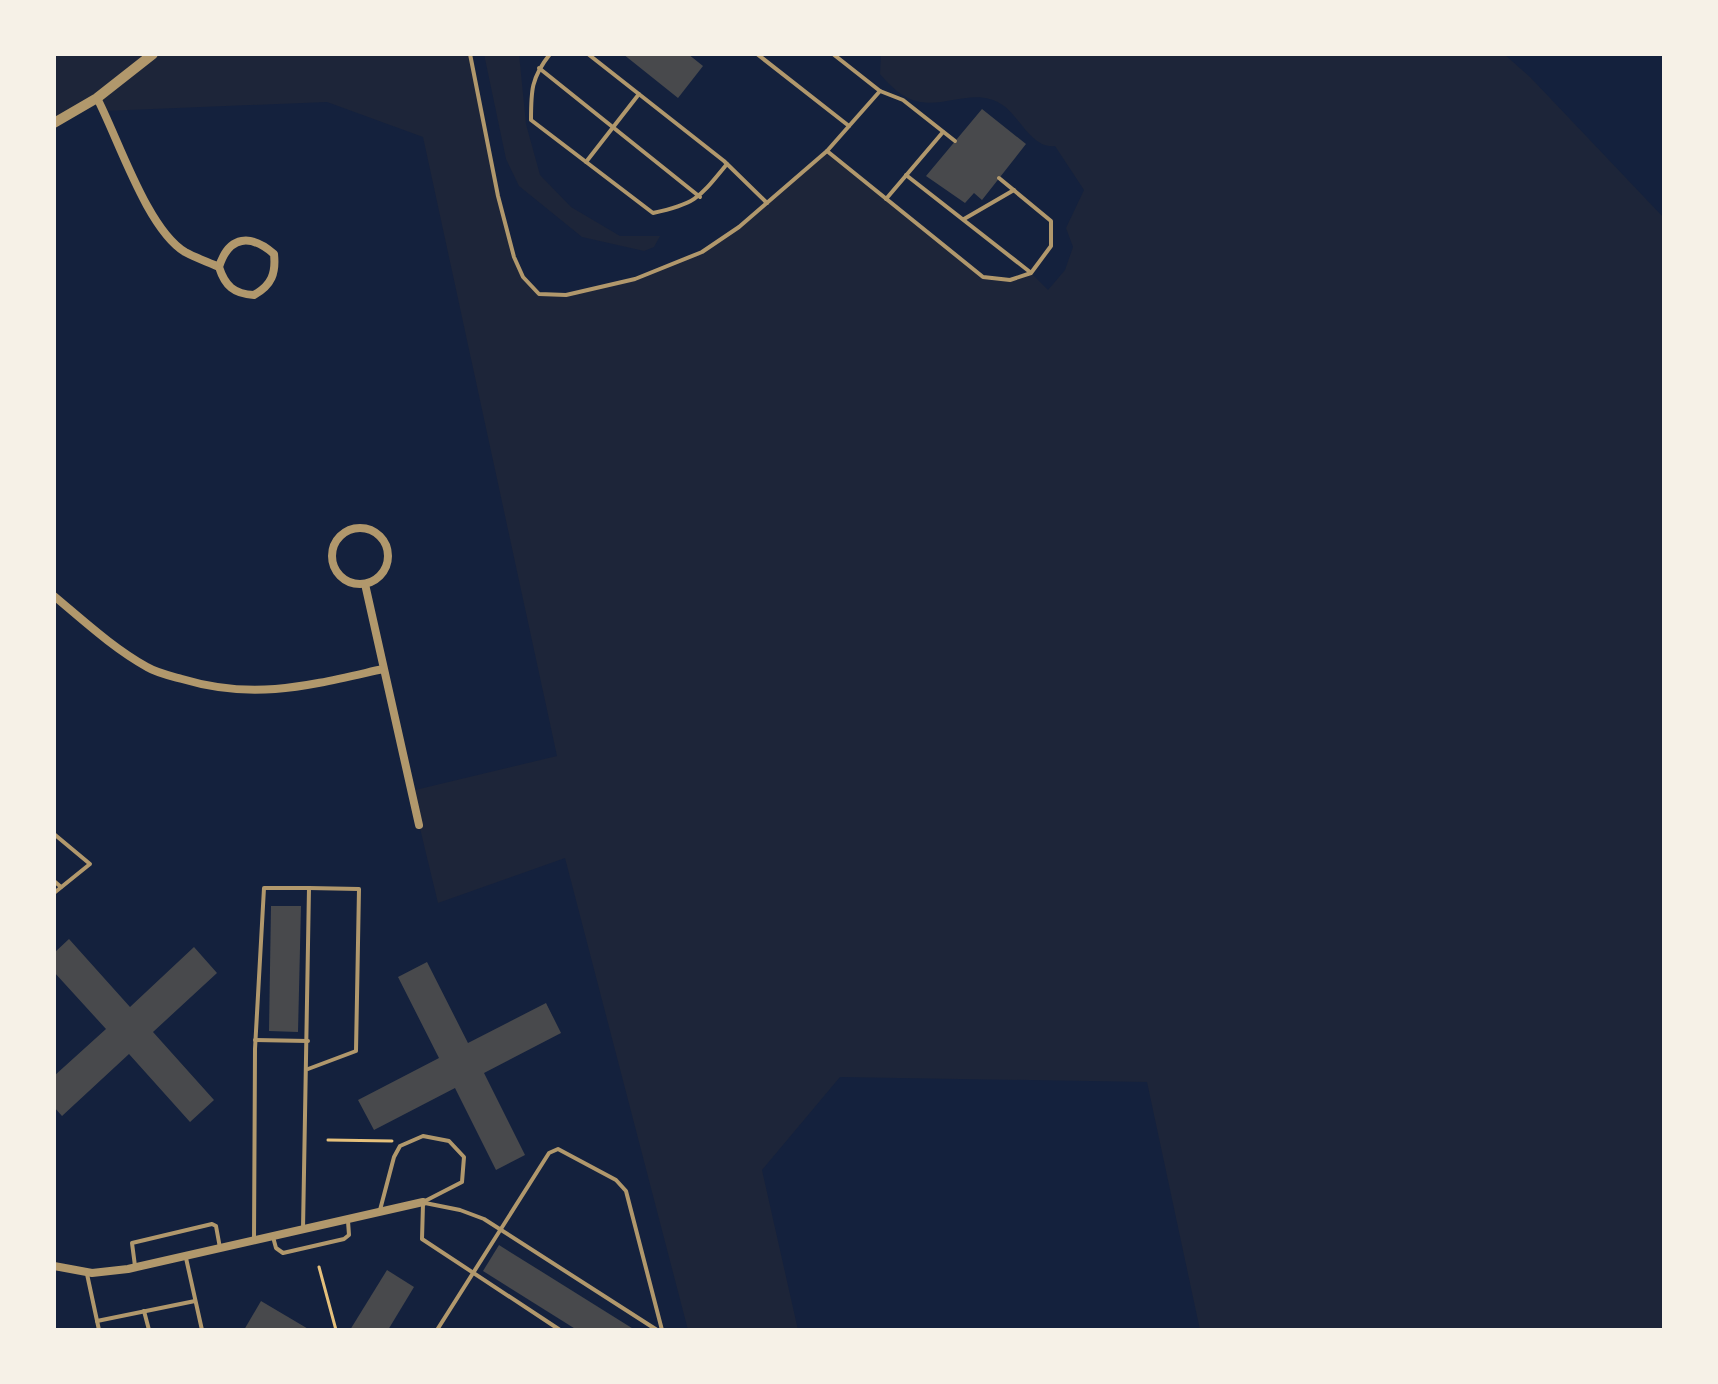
<svg xmlns="http://www.w3.org/2000/svg" width="1718" height="1384" font-family="Merriweather,serif">
	<style>
		.green { fill: #1d2539 }
		.building { fill: #48494c }
		.lines { fill: none; stroke-linecap: round; stroke-linejoin: round }
		.path { stroke: #e5c07b; stroke-width: 3 }
		.service { stroke: #b1986c; stroke-width: 4 }
		.minor { stroke: #b1986c; stroke-width: 8 }
		.tertiary { stroke: #b1986c; stroke-width: 10 }
	</style>
	<rect width="100%" height="100%" fill="#14213d"/>
	<g class="green">
		<path d="M54,54h416l28,142 16,61 9,20 16,16 27,2 69,-16 67,-27 37,-25 88,-76 156,126 27,3 21,-7 17,17 17,-20 8,-23 -7,-19 18,-38 -29,-44c-22,3 -35,-28 -51,-40 -27,-20 -56,1 -84,-4 -17,-3 -30,-16 -40,-28l1,-20h623l26,23 134,141v1112h-464l-53,-248 -307,-5 -78,93 36,160h-110l-123,-472 -127,45 -27,-112 146,-35 -134,-619 -96,-35 -223,9 -7,-13 -43,25z"/>
		<path d="M484,54h35l7,70 14,51 31,32 49,29h40l-6,11 -10,4 -62,-14 -63,-51 -13,-27z"/>
	</g>
	<g class="building">
		<path d="M623,54h65l15,12 -25,32z"/>
		<path d="M982,109l44,35 -44,56 -8,-7 -9,10 -39,-27z"/>
		<path d="M271,906h30l-3,126 -29,-1z"/>
		<path d="M69,939l61,68 64,-60 23,26 -64,59 61,68 -24,22 -61,-68 -67,62 -8,-9v-31l52,-47 -52,-57v-19z"/>
		<path d="M427,962l41,81 78,-40 15,30 -77,40 41,82 -29,15 -41,-82 -81,42 -16,-30 81,-42 -41,-81z"/>
		<path d="M499,1245l136,85h-58l-94,-59z"/>
		<path d="M387,1270l27,17 -26,43h-38z"/>
		<path d="M261,1301l49,29h-66z"/>
	</g>
	<g class="lines">
		<g class="path">
			<path d="M328,1140l64,1"/>
			<path d="M319,1267l17,63"/>
		</g>
		<g class="service">
			<path d="M470,54l28,142 16,61 9,20 16,17 27,1 69,-16 67,-27 37,-25 88,-76 53,-60"/>
			<path d="M550,54c-19,24 -19,37 -19,66l122,93c43,-9 46,-15 74,-49"/>
			<path d="M588,54l136,107 43,42"/>
			<path d="M757,54l92,72"/>
			<path d="M833,54l47,37 23,9 52,41"/>
			<path d="M539,68l161,129"/>
			<path d="M827,151l156,126 27,3 21,-7 20,-27v-25l-52,-43"/>
			<path d="M586,162l53,-68"/>
			<path d="M906,175l124,97"/>
			<path d="M886,199l57,-67"/>
			<path d="M964,219l50,-29"/>
			<path d="M54,834l36,30 -36,29"/>
			<path d="M54,881l7,6"/>
			<path d="M255,1040l53,1"/>
			<path d="M308,1069l48,-18 3,-162 -50,-1"/>
			<path d="M425,1203l35,7 24,9 173,111"/>
			<path d="M423,1204l-1,35 138,91"/>
			<path d="M380,1210l14,-53 6,-11 23,-10 26,5 15,16 -2,25 -37,19"/>
			<path d="M273,1237l3,11 7,5 61,-14 5,-4 -1,-14"/>
			<path d="M254,1239l1,-190 9,-161h45l-6,341"/>
			<path d="M186,1258l16,72"/>
			<path d="M135,1266l-3,-23 80,-19 4,2 4,22"/>
			<path d="M87,1274l12,56"/>
			<path d="M144,1311l5,19"/>
			<path d="M97,1321l98,-20"/>
			<path d="M437,1330l112,-177 9,-4 58,31 10,11 36,139"/>
		</g>
		<g class="minor">
			<path d="M97,98c21,40 50,131 88,154 11,6 23,10 34,15 6,19 15,27 35,28 18,-10 22,-22 20,-41 -23,-20 -45,-19 -55,13"/>
			<circle cx="360" cy="556" r="28"/>
			<path d="M365,584l54,241"/>
			<path d="M54,596c30,25 59,52 93,71 10,6 24,9 35,12 73,22 129,6 201,-10"/>
			<path d="M54,1266l38,7 36,-4 295,-67"/>
		</g>
		<path class="tertiary" d="M54,123l43,-25 56,-44"/>
	</g>
	<rect width="1718" height="1384" fill="none" stroke="#f6f1e7" stroke-width="112"/>
</svg>
